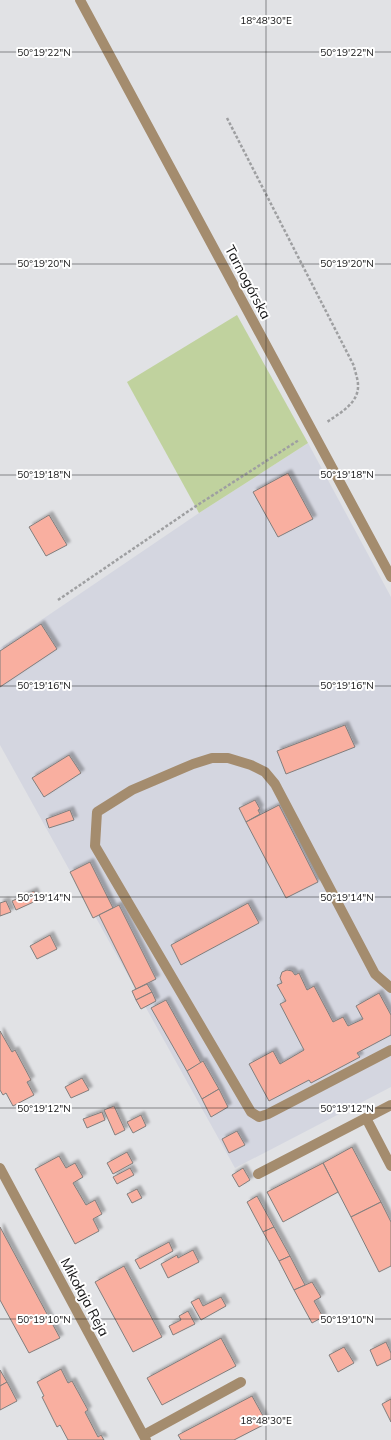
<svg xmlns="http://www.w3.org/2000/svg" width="391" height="1440" font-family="Mulish,sans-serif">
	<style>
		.built { fill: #d4d6e0 }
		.green { fill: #c0d29e }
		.building { fill: #f9afa0; stroke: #817e7d; filter: url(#shadow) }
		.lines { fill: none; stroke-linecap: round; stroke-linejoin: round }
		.path { stroke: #9e9fa1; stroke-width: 2.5; stroke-dasharray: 3 2; stroke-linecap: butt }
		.service { stroke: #a48c6e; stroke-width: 10 }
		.minor { stroke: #a48c6e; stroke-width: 10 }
		.ticks { fill: none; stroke: #141415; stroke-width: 1; stroke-opacity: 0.45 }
		.labels { text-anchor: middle; stroke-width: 4; stroke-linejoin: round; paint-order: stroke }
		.street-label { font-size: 14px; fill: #141415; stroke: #fff }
		.ticks-label { font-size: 10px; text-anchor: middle; fill: #141415; stroke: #fff; stroke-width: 4; stroke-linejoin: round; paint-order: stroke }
	</style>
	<defs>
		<filter id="shadow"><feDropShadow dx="3.5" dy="-3.5" stdDeviation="1" flood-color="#0004"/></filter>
	</defs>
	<rect width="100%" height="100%" fill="#e1e2e5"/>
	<path class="built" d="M308,443l83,154v490l-156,81 -235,-423v-97l199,-135z"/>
	<path class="green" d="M237,315l71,128 -109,70 -72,-131z"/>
	<g class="building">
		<path d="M288,473l25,46 -35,18 -25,-45z"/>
		<path d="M49,515l18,30 -21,11 -17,-29z"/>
		<path d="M41,624l16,25 -57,38v-36z"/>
		<path d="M345,725l10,22 -69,27 -9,-23z"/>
		<path d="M69,755l12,18 -37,24 -12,-19z"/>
		<path d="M255,800l5,9 -2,1 2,4 -14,8 -7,-14z"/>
		<path d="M279,805l39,77 -32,16 -40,-76z"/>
		<path d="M70,810l4,10 -25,8 -3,-9z"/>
		<path d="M90,862l23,46 -20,10 -23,-46z"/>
		<path d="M34,891l4,9 -22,10 -4,-9z"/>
		<path d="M6,901l5,11 -11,4v-13z"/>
		<path d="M248,903l11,20 -78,42 -10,-20z"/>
		<path d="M119,905l37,74 -20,10 -37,-74z"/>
		<path d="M50,935l7,14 -20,10 -7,-13z"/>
		<path d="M287,970l5,1 3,4 4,-2 8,17 7,-4 19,36 10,-5 5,9 15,-7 -7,-13 23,-13 12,22v20l-34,18 3,4 -49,26 -2,-3 -40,21 -20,-37 24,-13 7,13 24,-14 -24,-46 6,-3 -9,-16 5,-2 -2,-5 2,-6z"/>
		<path d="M147,984l5,8 -16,8 -4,-9z"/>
		<path d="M152,992l4,9 -15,8 -5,-9z"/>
		<path d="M166,1000l35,63 -14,8 -36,-63z"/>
		<path d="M0,1031l12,21 3,-2 16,30 -4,2 7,13 -21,11 -7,-13 -3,2 -3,-5z"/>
		<path d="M203,1061l16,28 -17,10 -15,-28z"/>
		<path d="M82,1078l7,12 -18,8 -6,-11z"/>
		<path d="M219,1089l9,18 -17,10 -9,-18z"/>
		<path d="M114,1106l11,24 -10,5 -11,-25z"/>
		<path d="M102,1112l3,8 -18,8 -4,-9z"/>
		<path d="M141,1115l5,11 -13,7 -6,-11z"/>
		<path d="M237,1131l8,14 -16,8 -7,-14z"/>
		<path d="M352,1147l29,55 -30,15 -28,-54z"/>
		<path d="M127,1152l6,11 -20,11 -6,-11z"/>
		<path d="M59,1156l7,12 9,-5 8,14 -10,6 13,22 9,-5 7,14 -9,5 6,12 -24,13 -40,-75z"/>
		<path d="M323,1163l15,29 -55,30 -16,-30z"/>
		<path d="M130,1168l4,7 -17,9 -4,-7z"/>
		<path d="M243,1168l7,12 -11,7 -7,-12z"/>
		<path d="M137,1189l5,9 -10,5 -5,-9z"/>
		<path d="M257,1196l17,31 -11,5 -16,-30z"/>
		<path d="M381,1202l10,20v44l-12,6 -28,-55z"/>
		<path d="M0,1227l60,111 -31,15 -29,-53z"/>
		<path d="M274,1227l16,29 -11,5 -16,-29z"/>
		<path d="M169,1242l4,9 -33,18 -5,-9z"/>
		<path d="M193,1250l6,12 -31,16 -7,-14 16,-9 1,3z"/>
		<path d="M290,1256l15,29 -11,5 -15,-29z"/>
		<path d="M124,1266l38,71 -29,15 -38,-70z"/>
		<path d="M312,1282l9,15 -7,4 9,16 -11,6 -18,-33z"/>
		<path d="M221,1297l5,9 -25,14 -10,-18 8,-4 4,8z"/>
		<path d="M188,1311l7,13 -22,11 -4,-9 12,-6 -2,-4z"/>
		<path d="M221,1338l15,28 -74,39 -15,-27z"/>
		<path d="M386,1342l5,11v6l-14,7 -7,-16z"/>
		<path d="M344,1347l10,16 -16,9 -9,-17z"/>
		<path d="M61,1369l7,14 4,-2 16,29 -3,2 13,25 3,-2 3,5h-36l-8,-15 -3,2 -15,-30 2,-1 -7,-14z"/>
		<path d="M0,1370l7,12 -7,4z"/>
		<path d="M7,1382l10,19 -17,9v-24z"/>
		<path d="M252,1396l15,27 -33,17h-53l-3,-5z"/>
		<path d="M391,1399v23l-9,-18z"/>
	</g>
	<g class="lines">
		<g class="path">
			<path d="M227,118l127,248c1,6 4,13 4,19 1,18 -18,28 -31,37"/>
			<path d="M58,600l138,-94 103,-66"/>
		</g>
		<g class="service">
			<path d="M391,988l-16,-14 -100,-190 -10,-12 -14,-7 -23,-7h-16l-19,6 -61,26 -35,22 -2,34 156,266 8,5 9,-3 123,-64"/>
			<path d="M144,1435l97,-53"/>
		</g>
		<g class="minor">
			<path d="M80,0l311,577"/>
			<path d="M366,1118l25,48"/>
			<path d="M0,1168l146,272"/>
			<path d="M258,1174l133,-69"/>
		</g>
	</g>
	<path class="ticks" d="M266,0v1440M0,52h391M0,264h391M0,475h391M0,686h391M0,897h391M0,1108h391M0,1319h391"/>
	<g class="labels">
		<g class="street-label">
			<text transform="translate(248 282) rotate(62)" y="5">Tarnogórska</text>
			<text transform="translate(85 1297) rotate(62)" y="5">Mikołaja Reja</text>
		</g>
	</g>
	<g class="ticks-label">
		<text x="266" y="24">18°48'30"E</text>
		<text x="44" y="56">50°19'22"N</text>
		<text x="347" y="56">50°19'22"N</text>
		<text x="44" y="267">50°19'20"N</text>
		<text x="347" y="267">50°19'20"N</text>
		<text x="44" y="478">50°19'18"N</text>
		<text x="347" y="478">50°19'18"N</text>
		<text x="44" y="689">50°19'16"N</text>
		<text x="347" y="689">50°19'16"N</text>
		<text x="44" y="901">50°19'14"N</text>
		<text x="347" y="901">50°19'14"N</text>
		<text x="44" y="1112">50°19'12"N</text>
		<text x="347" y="1112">50°19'12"N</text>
		<text x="44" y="1323">50°19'10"N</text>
		<text x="347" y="1323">50°19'10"N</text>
		<text x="266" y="1424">18°48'30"E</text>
	</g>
</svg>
